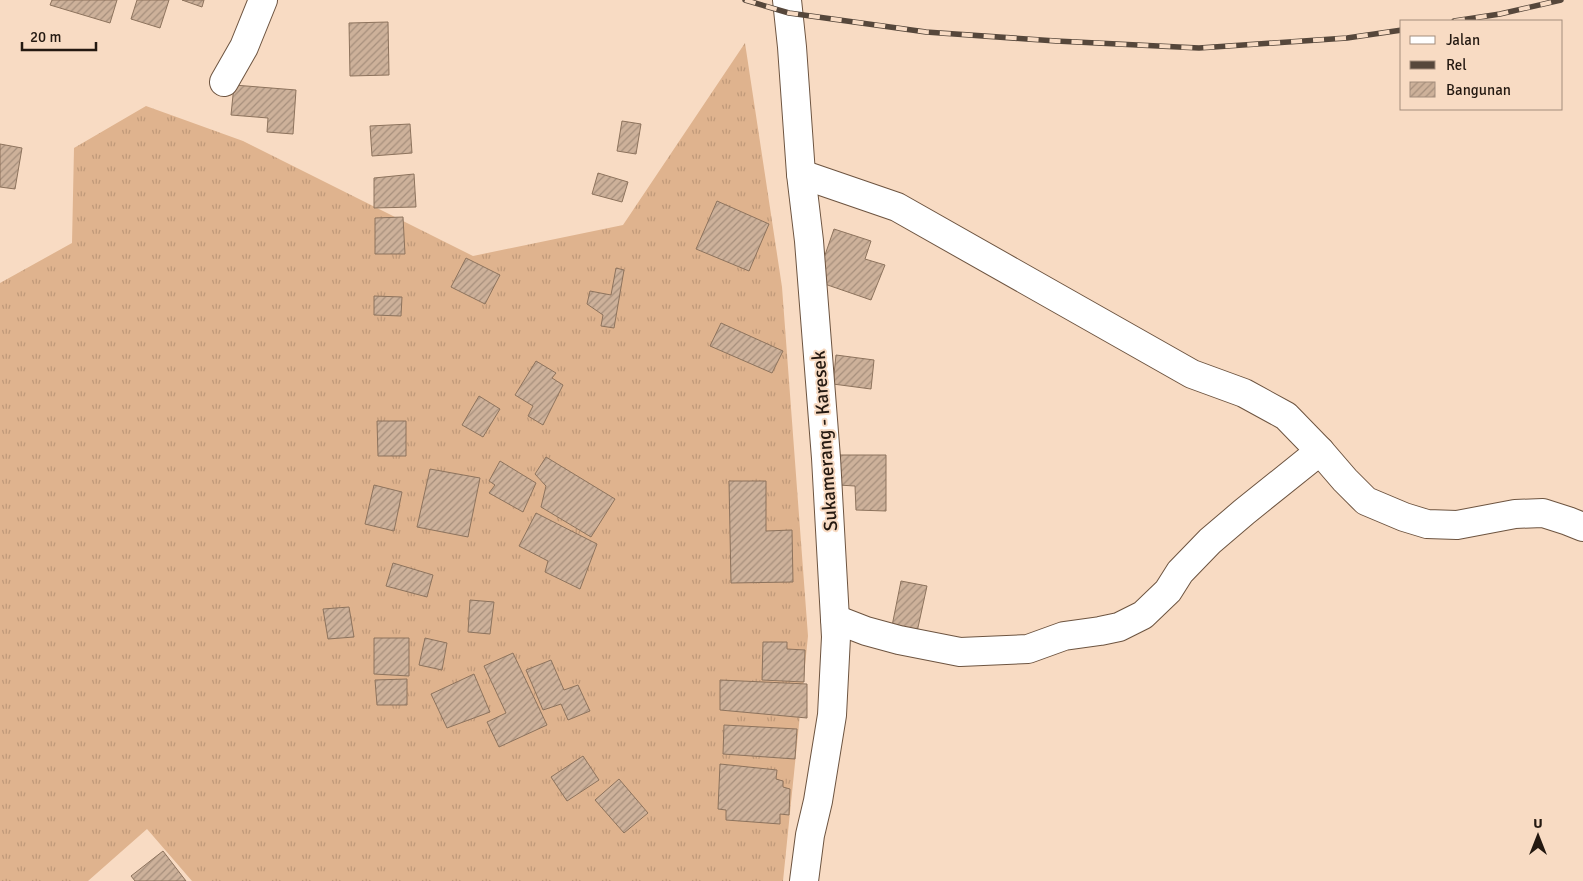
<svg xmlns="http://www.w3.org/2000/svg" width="1583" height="881" font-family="Signika,sans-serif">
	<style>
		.grass { fill: url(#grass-tufts) }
		.building { fill: url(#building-hatch); stroke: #8d735d }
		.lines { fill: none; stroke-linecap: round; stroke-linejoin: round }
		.minor-casing { stroke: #6d5440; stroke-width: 30 }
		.minor { stroke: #fff; stroke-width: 28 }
		.rail-casing { stroke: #56473b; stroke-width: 5.5 }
		.rail { stroke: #f8dbc3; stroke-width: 4; stroke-dasharray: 11; stroke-linecap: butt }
		.labels { text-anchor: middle; stroke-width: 4; stroke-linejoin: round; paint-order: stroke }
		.street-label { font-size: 19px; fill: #241911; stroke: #f8dbc3 }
	</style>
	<defs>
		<pattern id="grass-tufts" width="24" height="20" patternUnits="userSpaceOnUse" patternTransform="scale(1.25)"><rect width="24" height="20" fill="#dfb38e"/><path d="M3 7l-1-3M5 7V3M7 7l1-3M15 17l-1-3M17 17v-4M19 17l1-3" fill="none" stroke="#bf9979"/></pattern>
		<pattern id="building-hatch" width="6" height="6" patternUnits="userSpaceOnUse" patternTransform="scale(1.25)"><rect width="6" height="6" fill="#cdb19a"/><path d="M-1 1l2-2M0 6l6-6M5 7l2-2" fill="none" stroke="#a68f7c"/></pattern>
	</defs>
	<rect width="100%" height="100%" fill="#f8dbc3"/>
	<path class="grass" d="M745,43l37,244 26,349 -25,245h-591l-45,-52 -59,52h-88v-598l72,-40 2,-95 72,-42 97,35 230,115 150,-31z"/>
	<g class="building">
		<path d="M52,0h65l-7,23 -60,-18z"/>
		<path d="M137,0h32l-9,28 -29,-9z"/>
		<path d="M182,0h22l-2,7z"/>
		<path d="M388,22l1,53 -39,1 -1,-53z"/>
		<path d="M234,85l62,5 -3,44 -26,-2 1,-14 -37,-3z"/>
		<path d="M622,121l19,3 -5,30 -19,-3z"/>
		<path d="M410,124l2,29 -40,3 -2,-30z"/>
		<path d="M0,144l22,4 -7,41 -15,-2z"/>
		<path d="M598,173l30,9 -6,20 -30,-8z"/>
		<path d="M414,174l2,33 -42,1v-30z"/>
		<path d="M717,201l52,23 -20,47 -53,-22z"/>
		<path d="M403,217l2,37h-30v-36z"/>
		<path d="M834,229l37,12 -6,18 20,6 -14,35 -55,-19z"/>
		<path d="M466,258l34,17 -15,29 -34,-17z"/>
		<path d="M616,268l8,2 -10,58 -13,-2 2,-11 -16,-11 3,-13 21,4z"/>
		<path d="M374,296l28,1 -1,19 -27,-1z"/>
		<path d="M721,323l62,28 -11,22 -62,-27z"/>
		<path d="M836,355l38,5 -3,29 -38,-5z"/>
		<path d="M536,361l20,12 -4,5 11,7 -20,40 -15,-9 5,-10 -18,-11z"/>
		<path d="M479,396l21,13 -17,28 -21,-12z"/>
		<path d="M377,421h29v35h-28z"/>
		<path d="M838,455h48v56l-30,-1 -1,-24 -17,-1z"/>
		<path d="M546,457l69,42 -24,38 -50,-30 5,-21 -11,-12z"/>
		<path d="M500,461l36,22 -13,29 -34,-19 6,-8 -6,-4z"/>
		<path d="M430,469l50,9 -12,59 -51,-10z"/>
		<path d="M729,481h37v50l26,-1 1,52 -62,1z"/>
		<path d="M374,485l28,7 -8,39 -29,-7z"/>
		<path d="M536,513l61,31 -17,45 -35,-17 3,-11 -29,-15z"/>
		<path d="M393,563l40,12 -6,22 -41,-11z"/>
		<path d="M901,581l26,5 -10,46 -25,-6z"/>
		<path d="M470,600l24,2 -4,32 -22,-2z"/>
		<path d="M349,607l5,30 -26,2 -5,-30z"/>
		<path d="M374,638h35v38l-35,-2z"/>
		<path d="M425,638l22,5 -5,27 -23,-5z"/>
		<path d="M763,642h24v7l18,1 -1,32 -42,-2z"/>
		<path d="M513,653l34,72 -48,22 -12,-25 19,-9 -22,-47z"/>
		<path d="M551,660l13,30 14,-5 12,26 -22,9 -7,-16 -18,6 -17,-40z"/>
		<path d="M474,674l16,38 -43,16 -16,-34z"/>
		<path d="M407,679v26h-30l-2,-25z"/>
		<path d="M720,680l87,4v34l-87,-8z"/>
		<path d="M724,725l73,4 -2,30 -72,-5z"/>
		<path d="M583,756l16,24 -32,21 -16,-24z"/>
		<path d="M720,764l57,6 -1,9 7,2v6l7,2 -1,26 -9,-1v10l-54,-4v-10l-8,-1z"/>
		<path d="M619,779l29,34 -24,20 -29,-33z"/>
		<path d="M163,851l23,30h-51l-4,-5z"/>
	</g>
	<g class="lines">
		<defs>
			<g id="minor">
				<path d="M787,0l5,47 9,127 8,67 17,217 10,179 -4,78 -14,86 -8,34 -6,46"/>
				<path d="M224,82l20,-35 19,-47"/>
				<path d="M801,174l96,33 295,167 52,19 42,23 34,35 25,29 21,21 38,16 23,7 30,1 58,-11 28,-1 25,8 15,6"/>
				<path d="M835,619l31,12 33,9 61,12 68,-3 36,-13 36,-5 19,-4 24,-12 25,-24 12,-19 30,-31 34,-29 76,-61"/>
			</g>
		</defs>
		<use href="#minor" class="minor-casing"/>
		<use href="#minor" class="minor"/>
		<defs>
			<g id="rail">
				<path d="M745,0l44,13 137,19 130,9 143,7 148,-10 55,-8"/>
				<path d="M1454,21l46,-7 61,-14"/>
			</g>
		</defs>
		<use href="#rail" class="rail-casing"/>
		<use href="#rail" class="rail"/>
	</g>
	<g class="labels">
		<g class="street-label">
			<text transform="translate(824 441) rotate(-94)" y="7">Sukamerang - Karesek</text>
		</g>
	</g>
	<rect x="1400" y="20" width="162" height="90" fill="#f8dbc3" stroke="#a38d7c"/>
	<rect x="1410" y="36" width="25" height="8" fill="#ffffff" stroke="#a38d7c"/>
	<text x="1446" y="45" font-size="15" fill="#241911">Jalan</text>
	<rect x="1410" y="61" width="25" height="8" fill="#56473b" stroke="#a38d7c"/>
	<text x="1446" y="70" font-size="15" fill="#241911">Rel</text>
	<rect x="1410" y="82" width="25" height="15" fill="url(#building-hatch)" stroke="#a38d7c"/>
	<text x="1446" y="95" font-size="15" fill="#241911">Bangunan</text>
	<g transform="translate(1538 836)" stroke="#f8dbc3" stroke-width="4" paint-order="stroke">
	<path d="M0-4L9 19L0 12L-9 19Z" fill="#241911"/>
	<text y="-8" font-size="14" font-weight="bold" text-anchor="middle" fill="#241911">U</text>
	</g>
	<path d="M22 42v8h74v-8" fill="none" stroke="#241911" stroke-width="2.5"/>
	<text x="30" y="42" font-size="15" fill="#241911" stroke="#f8dbc3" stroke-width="4" paint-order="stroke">20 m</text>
</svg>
